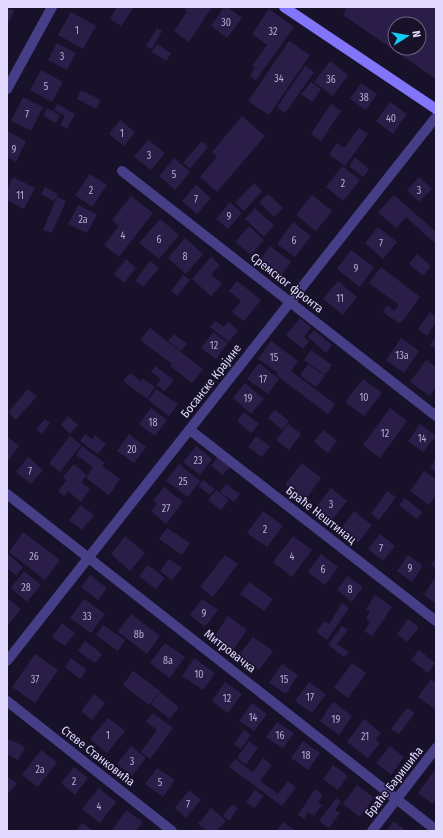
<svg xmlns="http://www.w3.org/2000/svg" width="443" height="838" font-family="'Fira Sans Condensed',sans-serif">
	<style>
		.building { fill: #2a1e49; fill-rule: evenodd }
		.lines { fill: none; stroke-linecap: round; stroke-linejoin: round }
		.street { stroke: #463e86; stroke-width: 10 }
		.secondary { stroke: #8275fa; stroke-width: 10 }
		.labels { text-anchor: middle; stroke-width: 3; stroke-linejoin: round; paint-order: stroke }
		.number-label { font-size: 10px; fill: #b3abd1 }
		.street-label { font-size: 12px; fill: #e1dafe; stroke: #171129 }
	</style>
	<rect width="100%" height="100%" fill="#171129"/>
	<g class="building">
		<path d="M117,7h17l-13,19 -11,-7z"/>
		<path d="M187,7h25l-23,35 -15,-11 13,-19 9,6 -11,-8z"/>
		<path d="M224,7h3l15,11 -15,20 -16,-12z"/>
		<path d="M347,7h89v72l-93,-64zM395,24h24v24h-24z"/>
		<path d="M7,8l7,3 -7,15z"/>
		<path d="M269,9l25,18 -38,53 -6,-4 5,-8 -3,-2 15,-21 -15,-11z"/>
		<path d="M71,12l25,14 -13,23 -25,-14z"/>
		<path d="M157,28l5,3 -10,18 -6,-3z"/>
		<path d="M289,41l21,14 -41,60 -21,-14z"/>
		<path d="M57,43l19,10 -9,17 -19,-10z"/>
		<path d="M157,44l14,9 -5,8 -14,-9z"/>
		<path d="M330,61l18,14 -15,21 -19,-14z"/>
		<path d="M305,66l9,6 -29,41 -8,-6z"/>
		<path d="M41,70l22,12 -11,20 -22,-12z"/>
		<path d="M311,82l10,7 -9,13 -11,-8z"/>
		<path d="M361,83l16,11 -11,16 -16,-11z"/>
		<path d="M81,90l20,10 -5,9 -19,-10z"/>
		<path d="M23,97l20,10 -12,24 -20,-10z"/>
		<path d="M390,102l17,12 -14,20 -17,-13z"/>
		<path d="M57,104l18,10 -8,15 -7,-4 5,-9 -11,-6z"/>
		<path d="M331,104l10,7 -20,30 -10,-7z"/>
		<path d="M47,108l13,7 -4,8 -13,-7z"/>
		<path d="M242,116l23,20 -48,56 -17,-15 17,-20 -5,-5z"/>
		<path d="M120,120l15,12 -11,14 -15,-12z"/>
		<path d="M359,128l9,6 -23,32 -16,-12 8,-11 7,5z"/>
		<path d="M7,131l19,10 -10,21 -9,-5z"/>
		<path d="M148,140l17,13 -14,17 -17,-13z"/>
		<path d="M202,141l6,6 -18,22 -7,-6z"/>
		<path d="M355,157l14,12 -6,8 -14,-11z"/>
		<path d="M174,158l16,14 -15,18 -16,-14z"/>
		<path d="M342,166l18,14 -17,21 -17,-14z"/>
		<path d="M90,174l17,11 -15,22 -17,-12z"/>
		<path d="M13,177l22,11 -11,21 -17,-9v-11z"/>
		<path d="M419,177l13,12 -13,13 -12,-12z"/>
		<path d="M254,183l8,8 -18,20 -9,-8z"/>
		<path d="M196,185l15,13 -14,16 -15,-13z"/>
		<path d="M45,187l13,7 -4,7 -13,-7z"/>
		<path d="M268,194l15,14 -9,9 -15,-15z"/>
		<path d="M312,195l20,16 -16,20 -20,-16z"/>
		<path d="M394,195l42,37v12l-30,-27 -10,11 -18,-16z"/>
		<path d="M131,196l22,17 -34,44 -15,-12 15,-19 -7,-6z"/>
		<path d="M57,197l9,4 -14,32 -9,-3z"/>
		<path d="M230,202l12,11 -14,16 -12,-10z"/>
		<path d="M78,205l19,9 -10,19 -19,-9z"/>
		<path d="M255,208l19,17 -10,12 -19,-18z"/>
		<path d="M160,219l19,16 -20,24 -20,-16z"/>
		<path d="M293,222l18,14 -16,21 -18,-13z"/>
		<path d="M249,226l15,14 -13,15 -16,-13z"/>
		<path d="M378,227l19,15 -14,17 -18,-16z"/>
		<path d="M185,238l18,16 -17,20 -18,-16z"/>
		<path d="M270,246l21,16 -12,17 -21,-16z"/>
		<path d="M351,250l23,17 -14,20 -23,-18z"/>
		<path d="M417,254l14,12 -8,10 -14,-12z"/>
		<path d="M211,257l9,8 -9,9 11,10 -11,12 -19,-17z"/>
		<path d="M126,259l10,9 -12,15 -10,-9z"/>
		<path d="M150,261l9,7 -16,19 -8,-6z"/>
		<path d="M381,267l39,30 -20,27 -17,-12 4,-7 7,6 5,-6 -30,-22z"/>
		<path d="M183,275l7,5 -13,16 -6,-5z"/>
		<path d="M237,281l24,19 -17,21 -12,-9 9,-11 -12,-10z"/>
		<path d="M338,281l19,16 -14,18 -20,-16z"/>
		<path d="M430,312l6,5v5l-9,14 -9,-7z"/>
		<path d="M300,318l11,10 -7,9 5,4 -6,8 -17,-14z"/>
		<path d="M215,321l9,6 4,-5 10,8 -9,12 -19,-15z"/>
		<path d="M150,328l53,41 -11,14 -22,-17 2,-2 -32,-24z"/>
		<path d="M314,330l18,15 -6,8 -18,-16z"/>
		<path d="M213,332l15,11 -12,16 -15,-11z"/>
		<path d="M174,334l13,10 -6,7 -13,-10z"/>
		<path d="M436,337v12l-6,-4z"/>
		<path d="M401,338l18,13 -15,22 -18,-13z"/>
		<path d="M271,341l27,20 -7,10 44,33 -7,10 -52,-39 2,-2 -20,-14z"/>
		<path d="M311,350l21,15 -7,10 -21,-15z"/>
		<path d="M426,360l10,7v20l-6,9 -20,-14z"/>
		<path d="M259,363l20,16 -11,15 -21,-15z"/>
		<path d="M308,364l17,12 -9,11 -16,-12z"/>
		<path d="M155,366l19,14 -9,11 -9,-6 5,-6 -10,-7z"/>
		<path d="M130,373l12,9v-4l13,9 -8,12 -24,-18z"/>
		<path d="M363,379l19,14 -18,23 -19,-14z"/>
		<path d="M245,383l19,16 -13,15 -18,-16z"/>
		<path d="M28,389l9,7 -21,24 -8,-8z"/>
		<path d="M156,389l22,15 -9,12 -21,-16z"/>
		<path d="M151,408l16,12 -12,16 -16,-12z"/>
		<path d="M390,408l17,13 -27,37 -17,-13z"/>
		<path d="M275,410l14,11 -7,9 -14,-12z"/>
		<path d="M244,412l15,12 -8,9 -14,-12z"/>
		<path d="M68,416l10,9 -8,9 -9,-9z"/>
		<path d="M45,419l5,4 -8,11 -6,-5z"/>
		<path d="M288,424l13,10 -12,16 -13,-10z"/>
		<path d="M420,424l16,12 -13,16 -15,-11z"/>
		<path d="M323,430l14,11 -9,12 -14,-11z"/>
		<path d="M85,434l7,5 3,-4 11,9 -8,10 -18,-13z"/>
		<path d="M129,434l17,13 -12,16 -17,-12z"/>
		<path d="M7,436l12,10 -12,16z"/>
		<path d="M70,436l11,9 -21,27 -11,-9z"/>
		<path d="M256,436l14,10 -8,11 -14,-10z"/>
		<path d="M82,446l23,17 -3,3 18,13 -11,16 -23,-17 7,-11 -17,-12z"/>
		<path d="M196,446l16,13 -12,16 -17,-13z"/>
		<path d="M218,456l13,10 -8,9 -12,-9z"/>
		<path d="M28,457l15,13 -12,14 -15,-12z"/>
		<path d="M436,459v13l-6,-4z"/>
		<path d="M302,463l19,15 -16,22 -20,-15z"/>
		<path d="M74,464l13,11 -6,7 9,7 -9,13 -13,-11 -4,5 -6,-5 9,-11 -4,-3z"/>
		<path d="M179,464l21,17 -12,16 -22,-16z"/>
		<path d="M424,471l12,8v16l-7,10 -19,-14z"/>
		<path d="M203,480l12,9 -5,6 -12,-9z"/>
		<path d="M226,484l14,10 -6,8 -14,-10z"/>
		<path d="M164,487l19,15 -17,22 -15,-13 6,-7 -4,-3z"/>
		<path d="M331,488l16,13 -15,19 -16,-13z"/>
		<path d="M216,490l13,10 -8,10 -13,-10z"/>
		<path d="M387,491l9,6 -17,23 -8,-6z"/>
		<path d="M405,498l17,14 -5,7 -18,-14z"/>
		<path d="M81,505l13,10 -12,15 -13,-10z"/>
		<path d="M263,511l20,15 -16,21 -20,-14z"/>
		<path d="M354,511l18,14 -14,18 -18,-13z"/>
		<path d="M167,528l23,15 -8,12 -23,-16z"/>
		<path d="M23,532l37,28 -15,20 -36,-28z"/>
		<path d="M380,534l15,12 -12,15 -15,-12z"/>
		<path d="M125,536l20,17 -15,18 -19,-17z"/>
		<path d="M293,536l19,14 -20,27 -19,-15z"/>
		<path d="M7,553l16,14 -7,9 -9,-8z"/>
		<path d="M321,554l17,13 -13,18 -17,-13z"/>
		<path d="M225,555l13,9 -25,33 -13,-10z"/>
		<path d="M408,555l15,11 -11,16 -15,-11z"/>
		<path d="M436,557v11l-5,-3z"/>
		<path d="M169,559l13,9 -10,12 -12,-9z"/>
		<path d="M148,565l17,13 -9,11 -17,-13z"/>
		<path d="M24,571l17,14 -14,17 -16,-14z"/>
		<path d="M90,575l17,13 -9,12 -17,-13z"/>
		<path d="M347,576l16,11 -11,15 -15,-12z"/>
		<path d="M434,579l2,1v24l-12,-9z"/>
		<path d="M249,582l24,17 -9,12 -24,-17z"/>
		<path d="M375,595l17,12 -20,29 -8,-5 6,-9 -4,-3 4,-7 -4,-3z"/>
		<path d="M7,598l14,11 -12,15 -2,-1z"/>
		<path d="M84,599l21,15 -14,19 -21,-15z"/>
		<path d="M202,599l16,11 -13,17 -15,-12z"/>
		<path d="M342,603l7,5 -22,32 -11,-8 8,-11 5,3z"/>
		<path d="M131,614l29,22 -13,18 -29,-22z"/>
		<path d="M228,616l19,14 -14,20 -19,-13z"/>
		<path d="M408,619l11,8 -12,15 -10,-8z"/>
		<path d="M62,623l13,10 -10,13 -13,-9z"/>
		<path d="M103,625l22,15 -7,11 -22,-16z"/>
		<path d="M342,626l6,4 -11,14 12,8 -5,5 -16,-12z"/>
		<path d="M253,637l20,14 -14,19 -20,-15z"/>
		<path d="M85,641l17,13 -7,9 -17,-12z"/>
		<path d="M165,643l20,14 -15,21 -20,-15z"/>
		<path d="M419,650l16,13 -7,10 -17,-13z"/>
		<path d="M35,654l23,16 -23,33 -23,-16z"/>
		<path d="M71,658l16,12 -7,9 -15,-12z"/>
		<path d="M194,658l21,15 -12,17 -21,-14z"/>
		<path d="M352,663l14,10 -18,25 -14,-10z"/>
		<path d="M282,664l16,11 -12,19 -17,-11z"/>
		<path d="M133,671l27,20 -11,14 -26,-20z"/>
		<path d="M431,679l5,4v27l-18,-13z"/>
		<path d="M225,682l17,12 -14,19 -16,-12z"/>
		<path d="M309,682l17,12 -14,19 -17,-12z"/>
		<path d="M160,692l19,15 -9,12 -19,-15z"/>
		<path d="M94,694l11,9 -13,17 -11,-9z"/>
		<path d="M333,702l19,14 -13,19 -19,-14z"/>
		<path d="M252,703l15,11 -13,17 -15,-10z"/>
		<path d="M407,708l8,5 -16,21 -8,-5z"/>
		<path d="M153,713l20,15 -23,31 -9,-7 16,-22 -11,-8z"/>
		<path d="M108,718l17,13 -18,22 -17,-14z"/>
		<path d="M364,719l17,14 -5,7 4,3 -12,15 -21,-16z"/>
		<path d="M277,722l17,11 -11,16 -17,-12z"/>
		<path d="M244,730l7,5 -10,14 -7,-5z"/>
		<path d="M9,739l16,8 -7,13 -11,-6v-10z"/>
		<path d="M249,741l9,7 -12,17 -9,-7z"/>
		<path d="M303,741l17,12 -12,17 -17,-12z"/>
		<path d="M131,746l15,12 -14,18 -15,-12z"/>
		<path d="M390,746l14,11 -13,18 -15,-12z"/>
		<path d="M41,750l16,12 -19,25 -16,-12z"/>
		<path d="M263,758l9,7 -12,16 18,13 10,-13 8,6 -14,19 -53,-39 6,-8 18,13z"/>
		<path d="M333,765l15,11 -10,14 -15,-11z"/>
		<path d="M74,767l14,11 -13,17 -14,-12z"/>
		<path d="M157,768l18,12 -12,17 -18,-13z"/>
		<path d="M434,771l2,2v27l-3,4 -15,-11z"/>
		<path d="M8,777l9,6 -9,11 -1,-1v-14z"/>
		<path d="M357,785l17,13 -14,19 -17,-13z"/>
		<path d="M99,788l17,14 -16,21 -18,-14z"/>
		<path d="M315,789l8,6 -5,7 4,3 -8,11 -6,-4 -4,7 -6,-4z"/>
		<path d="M189,790l12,10 -15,18 -11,-10z"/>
		<path d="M255,790l9,6 -10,12 -8,-6z"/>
		<path d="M336,798l5,4 -6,8 5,3 -11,15 -10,-7z"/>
		<path d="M232,804l6,4 -9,13 -6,-5z"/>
		<path d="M211,808l15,13 -9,10h-10l-9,-7z"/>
		<path d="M126,810l17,12 -7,9h-22l-2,-1z"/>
		<path d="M394,821l12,10h-18l-1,-1z"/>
		<path d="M283,822l13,9h-19z"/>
		<path d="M82,823l10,7v1h-16z"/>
	</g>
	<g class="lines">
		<g class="street">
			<path d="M7,89l45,-82"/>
			<path d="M122,171l314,245"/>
			<path d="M190,430l246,191"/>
			<path d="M7,494l429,336"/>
			<path d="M7,661l429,-544"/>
			<path d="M7,701l165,130"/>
			<path d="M372,831l64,-83"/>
		</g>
		<path class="secondary" d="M284,7l152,102"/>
	</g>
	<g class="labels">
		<g class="number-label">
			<text x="226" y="26">30</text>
			<text x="77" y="34">1</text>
			<text x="273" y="35">32</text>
			<text x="62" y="60">3</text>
			<text x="279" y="82">34</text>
			<text x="331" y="83">36</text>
			<text x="46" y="90">5</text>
			<text x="364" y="101">38</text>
			<text x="27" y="118">7</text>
			<text x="391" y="122">40</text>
			<text x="122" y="137">1</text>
			<text x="14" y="153">9</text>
			<text x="149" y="159">3</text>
			<text x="174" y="178">5</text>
			<text x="343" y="187">2</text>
			<text x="91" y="194">2</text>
			<text x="419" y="194">3</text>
			<text x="20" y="199">11</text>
			<text x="196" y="203">7</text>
			<text x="229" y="220">9</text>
			<text x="83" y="223">2a</text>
			<text x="123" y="239">4</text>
			<text x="159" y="243">6</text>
			<text x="294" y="244">6</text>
			<text x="381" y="247">7</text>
			<text x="185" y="260">8</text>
			<text x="356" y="272">9</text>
			<text x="340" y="302">11</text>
			<text x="214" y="349">12</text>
			<text x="402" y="359">13a</text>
			<text x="274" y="361">15</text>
			<text x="263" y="383">17</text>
			<text x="364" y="401">10</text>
			<text x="248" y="402">19</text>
			<text x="153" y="426">18</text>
			<text x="385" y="437">12</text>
			<text x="422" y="442">14</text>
			<text x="132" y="453">20</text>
			<text x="198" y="464">23</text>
			<text x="30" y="475">7</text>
			<text x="183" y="485">25</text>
			<text x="331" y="508">3</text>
			<text x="166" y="512">27</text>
			<text x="265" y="533">2</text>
			<text x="381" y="552">7</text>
			<text x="34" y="560">26</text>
			<text x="292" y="560">4</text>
			<text x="410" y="572">9</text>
			<text x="323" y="573">6</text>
			<text x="26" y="591">28</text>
			<text x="350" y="593">8</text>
			<text x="204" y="617">9</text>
			<text x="87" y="620">33</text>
			<text x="139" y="638">8b</text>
			<text x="168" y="664">8a</text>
			<text x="199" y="678">10</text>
			<text x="35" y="683">37</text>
			<text x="284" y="683">15</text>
			<text x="310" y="701">17</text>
			<text x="227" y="702">12</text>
			<text x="253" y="721">14</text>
			<text x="336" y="723">19</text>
			<text x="108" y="739">1</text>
			<text x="280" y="739">16</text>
			<text x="365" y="740">21</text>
			<text x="306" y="759">18</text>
			<text x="132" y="765">3</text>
			<text x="40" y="773">2a</text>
			<text x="74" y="785">2</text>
			<text x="160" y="786">5</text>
			<text x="188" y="808">7</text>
			<text x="99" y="810">4</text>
		</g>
		<g class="street-label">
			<text transform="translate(287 283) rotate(38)" y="4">Сремског фронта</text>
			<text transform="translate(211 381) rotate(-52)" y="4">Босанске Крајине</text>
			<text transform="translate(321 515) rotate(38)" y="4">Браће Нештинац</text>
			<text transform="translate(230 651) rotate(38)" y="4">Митровачка</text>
			<text transform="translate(98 756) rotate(38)" y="4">Стеве Станковића</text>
			<text transform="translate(394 782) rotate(-52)" y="4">Браће Баришића</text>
		</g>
	</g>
	<rect width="443" height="838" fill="none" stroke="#e1dafe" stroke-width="16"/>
	<g transform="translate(407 36) rotate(79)"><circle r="19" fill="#171129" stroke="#68617e"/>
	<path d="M0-3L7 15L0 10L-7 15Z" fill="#0ecef7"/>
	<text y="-6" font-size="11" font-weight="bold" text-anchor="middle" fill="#e1dafe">N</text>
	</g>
</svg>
